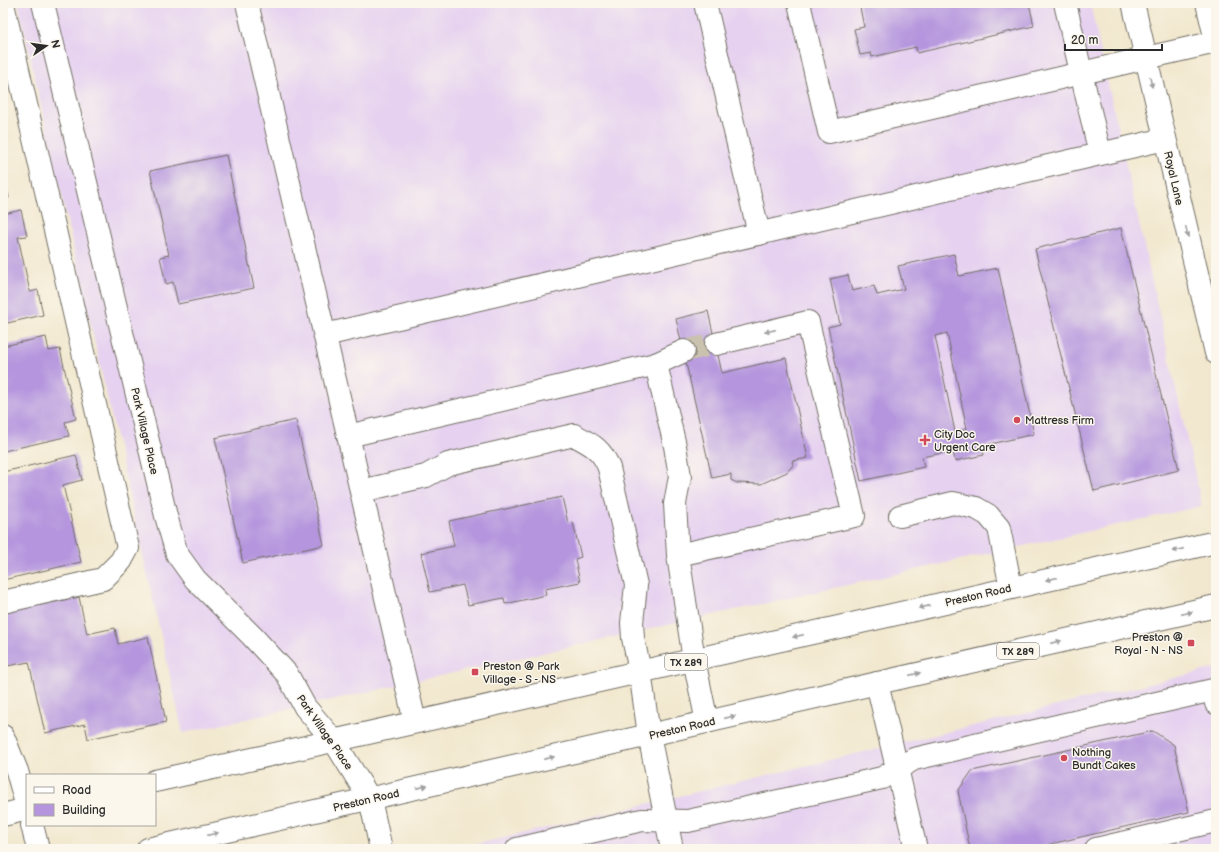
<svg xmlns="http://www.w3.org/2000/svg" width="1219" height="852" font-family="'Balsamiq Sans',sans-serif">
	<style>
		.built { fill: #e6d2f0 }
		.building { fill: #b596de; fill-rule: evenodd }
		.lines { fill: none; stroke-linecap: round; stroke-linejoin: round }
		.minor-tunnel { stroke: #cac2ae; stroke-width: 22; stroke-dasharray: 22 11; stroke-linecap: butt }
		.minor-casing { stroke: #716d64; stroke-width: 24 }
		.major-casing { stroke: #716d64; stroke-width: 24 }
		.minor { stroke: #fff; stroke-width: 22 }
		.major { stroke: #fff; stroke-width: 22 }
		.oneway { fill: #a0a0a0 }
		.poi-dot { fill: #d1495b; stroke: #fbf7ec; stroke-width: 1.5 }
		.labels { text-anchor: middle; stroke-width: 3; stroke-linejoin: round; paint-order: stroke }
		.shield { fill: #fbf7ec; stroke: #696865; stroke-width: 1 }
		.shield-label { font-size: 10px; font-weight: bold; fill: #2b2b2b }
		.street-label { font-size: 11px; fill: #2b2b2b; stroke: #fbf7ec }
		.poi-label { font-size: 11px; fill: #2b2b2b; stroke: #fbf7ec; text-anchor: start }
	</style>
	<rect width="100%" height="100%" fill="#fbf7ec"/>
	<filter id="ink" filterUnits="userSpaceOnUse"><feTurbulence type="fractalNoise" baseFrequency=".025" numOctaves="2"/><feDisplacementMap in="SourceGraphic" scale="8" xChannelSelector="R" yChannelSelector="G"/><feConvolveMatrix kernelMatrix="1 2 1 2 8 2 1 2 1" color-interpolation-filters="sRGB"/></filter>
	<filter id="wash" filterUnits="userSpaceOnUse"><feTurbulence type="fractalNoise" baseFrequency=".012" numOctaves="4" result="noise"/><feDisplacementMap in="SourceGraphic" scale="16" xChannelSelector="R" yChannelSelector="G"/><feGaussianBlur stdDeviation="0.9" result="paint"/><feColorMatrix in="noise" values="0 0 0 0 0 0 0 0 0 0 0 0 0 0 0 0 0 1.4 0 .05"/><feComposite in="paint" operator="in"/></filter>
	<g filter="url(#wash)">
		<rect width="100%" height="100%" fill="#f2e8cf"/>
		<g class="built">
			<path d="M18,3h1072l112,503 -1019,227z"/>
			<path d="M1216,668v181h-759z"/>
		</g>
		<g id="blocks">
			<g class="building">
				<path d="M859,3h170l5,23 -117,27 -1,-6 -44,10 -1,-4 -11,2 -6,-26 10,-2z"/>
				<path d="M226,155l28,133 -76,16 -5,-22 -7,2 -6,-27 9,-2 -19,-84z"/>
				<path d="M3,174l6,24 -6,1z"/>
				<path d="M21,210l6,26 -9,1 12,55 8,-2 5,25 -40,9v-110z"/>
				<path d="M1121,228l58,242 -85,21 -59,-242z"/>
				<path d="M954,254l5,22 39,-8 36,166 -52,12 2,9 -29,6 -2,-10 -31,6 2,10 -63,14 -33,-154 12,-3 -10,-45 18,-4 4,16 22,-5 3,9 27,-6 -6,-23zM947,333l20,96 -12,3 -20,-96z"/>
				<path d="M708,311l14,62 64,-15 22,100 -16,3 1,4 -6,7 -26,12 -24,-1 -6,-3v-6l-19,4 -36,-159z"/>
				<path d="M46,337l3,14 11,-2 16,70 -11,3 4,14 -65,15 -1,-105z"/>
				<path d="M296,420l28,125 -81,18 -28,-125z"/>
				<path d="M76,455l6,25 -19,5 18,77 -78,18v-108z"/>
				<path d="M562,497l6,26 5,-1 8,35 -6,2 5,23 -35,7 1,6 -41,9 -1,-6 -36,7 -5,-20 -33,7 -9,-39 33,-7 -5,-25z"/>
				<path d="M79,597l8,37 28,-6 3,16 30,-7 18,85 -78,17 -3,-15 -40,9 -16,-71 -22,4 -4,-21v-32z"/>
				<path d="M1153,731l21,14 15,67 -160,37h-59l-12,-58 14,-20z"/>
			</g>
		</g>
	</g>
	<g filter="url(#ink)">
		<use href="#blocks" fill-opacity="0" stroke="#716d64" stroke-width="1"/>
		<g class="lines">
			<path class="minor-tunnel" d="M684,351l32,-7"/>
			<defs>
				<g id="minor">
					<path d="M43,3l123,513 11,38 18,25 57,57 35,38 18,33 29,34 36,58 11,50"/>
					<path d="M247,3l168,719"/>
					<path d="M705,3l54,231"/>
					<path d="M799,3l30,129 317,-74"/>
					<path d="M1065,3l35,151 65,-15"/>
					<path d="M3,4l125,544 -7,13 -18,18 -100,23"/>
					<path d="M325,335l775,-181"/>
					<path d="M656,364l28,-13"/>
					<path d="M348,436l308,-72 19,82 5,30 -5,28 3,51 16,105"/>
					<path d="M361,491l65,-15 22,-12 126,-29c17,9 28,14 35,33l27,117 -4,38 1,15 7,33"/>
					<path d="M900,516l53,-13 23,5 12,7 11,13 12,60"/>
					<path d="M678,555l176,-39 -46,-194 -92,22"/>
					<path d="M877,683l39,166"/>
					<path d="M649,735l23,114"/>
					<path d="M3,736l14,35 10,36"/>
					<path d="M32,825l6,24"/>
					<path d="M517,849l125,-29 46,1 194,-43 32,-19 299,-69 3,13"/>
					<path d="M1096,849l120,-28"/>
				</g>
				<g id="major">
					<path d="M1133,3l83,350"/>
					<path d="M1207,3l9,38"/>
					<path d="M1146,58l70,-16"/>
					<path d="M694,660l13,62"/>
					<path d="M640,671l9,64"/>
					<path d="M155,781l1061,-239"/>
					<path d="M3,815l24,-6"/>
					<path d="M148,849l1068,-243"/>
				</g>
			</defs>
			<use href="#minor" class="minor-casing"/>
			<use href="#major" class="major-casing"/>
			<use href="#minor" class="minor"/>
			<use href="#major" class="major"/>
		</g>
		<defs><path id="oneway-solid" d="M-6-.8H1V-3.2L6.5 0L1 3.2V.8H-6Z"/></defs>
		<g class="oneway">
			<use href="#oneway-solid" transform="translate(1151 82) rotate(77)"/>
			<use href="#oneway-solid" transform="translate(1187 232) rotate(77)"/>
			<use href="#oneway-solid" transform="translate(770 331) rotate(167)"/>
			<use href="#oneway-solid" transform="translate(1178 550) rotate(167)"/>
			<use href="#oneway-solid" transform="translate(1051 579) rotate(167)"/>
			<use href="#oneway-solid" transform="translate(924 607) rotate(167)"/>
			<use href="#oneway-solid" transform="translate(1187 613) rotate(-13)"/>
			<use href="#oneway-solid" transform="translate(798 636) rotate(167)"/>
			<use href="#oneway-solid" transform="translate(1056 642) rotate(-13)"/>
			<use href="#oneway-solid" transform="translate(915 674) rotate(-13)"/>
			<use href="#oneway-solid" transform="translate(730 717) rotate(-13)"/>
			<use href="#oneway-solid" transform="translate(549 758) rotate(-13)"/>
			<use href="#oneway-solid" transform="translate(422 787) rotate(-13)"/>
			<use href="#oneway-solid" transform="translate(213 834) rotate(-13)"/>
		</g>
	</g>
	<g class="poi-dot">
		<circle cx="1017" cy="420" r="4"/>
		<path d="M923 434h4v4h4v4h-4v4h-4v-4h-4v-4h4z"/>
		<rect x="1187" y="639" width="8" height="8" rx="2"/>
		<rect x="471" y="668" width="8" height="8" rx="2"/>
		<circle cx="1064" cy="758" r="4"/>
	</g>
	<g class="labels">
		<g class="shield">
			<rect x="997" y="643" width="42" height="16" rx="3"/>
			<rect x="665" y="654" width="42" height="16" rx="3"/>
		</g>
		<g class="shield-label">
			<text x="1018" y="655">TX 289</text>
			<text x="686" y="666">TX 289</text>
		</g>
		<g class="street-label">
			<text transform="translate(1174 178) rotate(77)" y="4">Royal Lane</text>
			<text transform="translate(145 431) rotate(77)" y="4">Park Village Place</text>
			<text transform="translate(978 595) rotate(-13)" y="4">Preston Road</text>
			<text transform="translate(682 728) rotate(-13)" y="4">Preston Road</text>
			<text transform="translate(325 732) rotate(55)" y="4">Park Village Place</text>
			<text transform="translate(366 800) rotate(-13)" y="4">Preston Road</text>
		</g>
		<g class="poi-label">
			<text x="1025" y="424">Mattress Firm</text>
			<text x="934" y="438">City Doc<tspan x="934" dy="13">Urgent Care</tspan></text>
			<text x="1183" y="641" text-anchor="end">Preston @<tspan x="1183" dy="13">Royal - N - NS</tspan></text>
			<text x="483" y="670">Preston @ Park<tspan x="483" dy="13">Village - S - NS</tspan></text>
			<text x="1072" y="756">Nothing<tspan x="1072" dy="13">Bundt Cakes</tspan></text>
		</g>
	</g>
	<rect width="1219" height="852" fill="none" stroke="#fbf7ec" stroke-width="16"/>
	<rect x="26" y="774" width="130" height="52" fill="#fbf7ec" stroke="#a8a59f"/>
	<rect x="34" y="787" width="20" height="6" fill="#ffffff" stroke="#a8a59f"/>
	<text x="62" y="794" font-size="12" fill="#2b2b2b">Road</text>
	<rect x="34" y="804" width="20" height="12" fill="#b596de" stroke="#a8a59f"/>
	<text x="62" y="814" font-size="12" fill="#2b2b2b">Building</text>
	<g transform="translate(46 46) rotate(77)" stroke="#fbf7ec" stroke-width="3" paint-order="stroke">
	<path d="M0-3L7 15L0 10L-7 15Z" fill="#2b2b2b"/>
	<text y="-6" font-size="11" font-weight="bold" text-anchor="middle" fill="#2b2b2b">N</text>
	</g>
	<path d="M1065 44v6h97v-6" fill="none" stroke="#2b2b2b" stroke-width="2"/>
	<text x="1071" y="44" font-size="12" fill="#2b2b2b" stroke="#fbf7ec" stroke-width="3" paint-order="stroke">20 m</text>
</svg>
